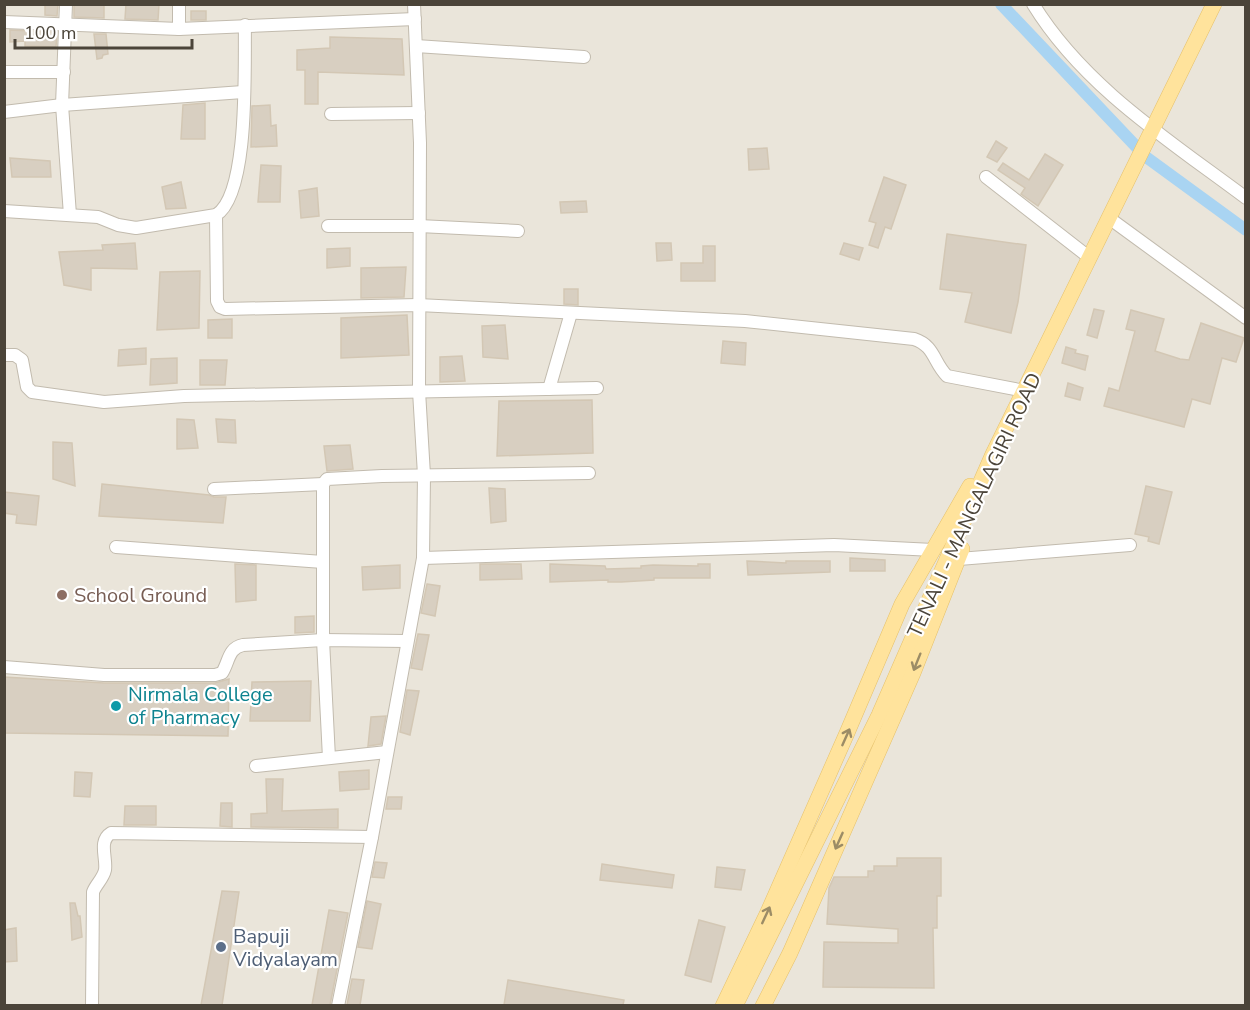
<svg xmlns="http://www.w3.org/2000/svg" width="1250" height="1010" font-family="'Nunito Sans',sans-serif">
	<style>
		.residential { fill: #eae5da }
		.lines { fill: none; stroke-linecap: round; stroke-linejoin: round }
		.canal { stroke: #a9d4f2; stroke-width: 12 }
		.building { fill: #d8cfc1; stroke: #d3c7b4; stroke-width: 1.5 }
		.minor-casing { stroke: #c2bbae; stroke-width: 14 }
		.major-casing { stroke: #e6c16a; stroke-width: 16 }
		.minor { stroke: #fff; stroke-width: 12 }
		.major { stroke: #ffe39c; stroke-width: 15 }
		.oneway { stroke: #9c8c66 }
		.education-dot { fill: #8d6e63; stroke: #fff; stroke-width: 2 }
		.culture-dot { fill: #0f9aa8; stroke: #fff; stroke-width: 2 }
		.service-dot { fill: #5c6f8a; stroke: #fff; stroke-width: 2 }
		.labels { text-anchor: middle; stroke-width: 4.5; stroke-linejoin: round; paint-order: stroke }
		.street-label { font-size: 20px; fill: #4b4439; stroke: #fff }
		.education-label { font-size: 20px; fill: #785e54; stroke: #fff; text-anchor: start }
		.culture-label { font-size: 20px; fill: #0d838f; stroke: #fff; text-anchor: start }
		.service-label { font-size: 20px; fill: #4e5e75; stroke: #fff; text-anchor: start }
	</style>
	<rect width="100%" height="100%" fill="#f6f3ec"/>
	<rect class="residential" x="5" y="5" width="1240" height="1000"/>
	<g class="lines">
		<path class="canal" d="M1001,4l145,153 100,73"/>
	</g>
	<g class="building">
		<path d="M45,4h13l-1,12 -12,-1z"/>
		<path d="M74,4h30v14l-30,-1z"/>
		<path d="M126,4h33l-1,16 -33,-1z"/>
		<rect x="191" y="11" width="15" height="9"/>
		<path d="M10,30l47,2 -1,15 -31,-1v-5l-15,1z"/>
		<path d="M94,34h12l2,20 -5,1 -1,3 -5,1z"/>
		<path d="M330,37l72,2 2,36 -86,-3v32h-13v-34h-8v-20l33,-2z"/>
		<path d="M205,103v36h-24l2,-34z"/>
		<path d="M270,105l1,21 5,-1 1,21 -26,1 1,-41z"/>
		<path d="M996,141l11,7 -10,14 -10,-5z"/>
		<path d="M767,148l2,21 -20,1 -1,-21z"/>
		<path d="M1045,154l18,11 -25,41 -17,-12 4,-6 -27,-18 5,-7 26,17z"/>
		<path d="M10,158l40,3 1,16h-39z"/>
		<path d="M261,165l20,1 -1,36h-22z"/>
		<path d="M884,177l22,8 -15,44 -6,-2 -7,21 -9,-3 7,-22 -7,-2z"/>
		<path d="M181,182l5,26 -20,1 -4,-22z"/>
		<path d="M317,188l2,28 -18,2 -2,-27z"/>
		<path d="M586,201l1,11 -26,1 -1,-11z"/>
		<path d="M947,234l79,11 -8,57 -7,31 -46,-11 7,-29 -32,-4z"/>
		<path d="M135,243l2,26 -46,-1v22l-27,-5 -5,-33 44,-2 -1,-5z"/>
		<path d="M656,243h15l1,17 -15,1z"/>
		<path d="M844,243l19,5 -4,12 -19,-6z"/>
		<path d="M703,246h12v35h-34v-18h22z"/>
		<path d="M350,248v18l-23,2v-19z"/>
		<path d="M406,267l-2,30 -43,1v-30z"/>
		<path d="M200,271l-1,57 -42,2 3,-58z"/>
		<path d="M564,289h14v16l-14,-1z"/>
		<path d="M1094,309l10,2 -7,27 -10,-3z"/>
		<path d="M1131,310l33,9 -9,32 25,8 9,1 12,-37 43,15 -8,24 -14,-4 -12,46 -18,-5 -8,28 -80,-21 5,-18 10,3 16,-60 -9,-2z"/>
		<path d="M407,315l2,40 -68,3v-40z"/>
		<path d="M232,319v19h-24v-18z"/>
		<path d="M505,325l3,34 -25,-2 -1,-31z"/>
		<path d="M723,341l23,2 -1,22 -24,-2z"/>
		<path d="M1066,347l10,3 -1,3 13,3 -3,14 -23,-7z"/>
		<path d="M146,348v16l-28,2 1,-16z"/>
		<path d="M462,356l3,25 -25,1v-25z"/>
		<path d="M177,358v25l-27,2 1,-26z"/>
		<path d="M200,360h27l-2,25h-25z"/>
		<path d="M1068,383l15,5 -3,12 -15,-4z"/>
		<path d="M592,400l1,53 -96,3 2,-55z"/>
		<path d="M177,419l17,1 4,28 -21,1z"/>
		<path d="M216,419l19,1 1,23 -18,-1z"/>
		<path d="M53,442l19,1 3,43 -22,-7z"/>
		<path d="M350,445l3,24 -26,2 -3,-25z"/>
		<path d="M102,484l107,11 5,2h12l-3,26 -124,-7z"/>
		<path d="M1146,486l26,6 -13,52 -11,-3 1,-4 -14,-3z"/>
		<path d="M489,488l16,1 1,32 -15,2z"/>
		<path d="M4,492l35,4 -3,29 -20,-2 1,-8 -13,-2z"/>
		<path d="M850,558l35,2v11h-35z"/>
		<path d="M747,561l39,2v-2h44v11l-82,3z"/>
		<path d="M235,564l21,1v35l-20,2z"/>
		<path d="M480,564h41l1,15 -42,1z"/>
		<path d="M550,564l55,2 1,3 35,-1v-2l12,-1 45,1v-2h12v14h-56v2l-33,2h-13v-2l-58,2z"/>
		<path d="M400,565v23l-37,2 -1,-23z"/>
		<path d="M427,584l13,2 -5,30 -14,-3z"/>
		<path d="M314,616v16l-19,1v-16z"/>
		<path d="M418,634l11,1 -7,35 -11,-2z"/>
		<path d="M4,677l100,6h111l14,-4 -1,57 -224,-3z"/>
		<path d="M311,681l-1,40h-60l2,-39z"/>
		<path d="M407,690l12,1 -9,44 -10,-3z"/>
		<path d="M386,716l-5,28 -13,2 3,-29z"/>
		<path d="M369,770v19l-29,2 -1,-19z"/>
		<path d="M75,772l17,1 -2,24 -16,-1z"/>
		<path d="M266,779h17l-1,32 56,-2v19l-87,-1v-13l16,-1z"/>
		<path d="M388,797h14l-1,12h-15z"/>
		<path d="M221,803h11v24l-12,-1z"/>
		<path d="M125,806h31v19h-32z"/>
		<path d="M897,858h44v38h-4v32h-4l1,60 -111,-1 1,-45 74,1v-14l-71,-5 2,-36 5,-11h34v-6h6v-5h23z"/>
		<path d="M375,862l12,1 -3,15 -12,-1z"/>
		<path d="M602,864l72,11 -2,13 -72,-8z"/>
		<path d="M717,867l28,3 -4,20 -26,-3z"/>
		<path d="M222,891l17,1 -17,113h-21z"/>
		<path d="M367,901l14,3 -9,45 -14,-2z"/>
		<path d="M70,903h5l3,13h2l2,21 -10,3z"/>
		<path d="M329,910l19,3 -18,92h-18z"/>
		<path d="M699,920l26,7 -14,55 -26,-7z"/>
		<path d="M16,928l1,33 -13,1v-32z"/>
		<path d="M352,979l12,1 -4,25h-13z"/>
		<path d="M508,980l116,20 -1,5h-119z"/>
	</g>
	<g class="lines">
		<defs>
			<g id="minor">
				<path d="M66,4l-4,101 8,110"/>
				<path d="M1033,4c51,83 137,137 213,194"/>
				<path d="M4,22l175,7 236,-10"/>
				<path d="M179,29v-25"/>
				<path d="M416,46l168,11"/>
				<path d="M4,72h60"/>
				<path d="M4,112l58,-7 181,-13"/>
				<path d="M331,114l88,-1"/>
				<path d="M986,177l104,81"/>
				<path d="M4,211l94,6 20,8 18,3 80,-13c34,-21 28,-151 29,-190"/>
				<path d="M216,215l1,86 3,6 5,2 193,-4 327,16 169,18c21,7 19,23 33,37l78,15"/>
				<path d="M1109,218l137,100"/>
				<path d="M328,226h91l99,5"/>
				<path d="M4,355h11l7,5 5,27 5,5 72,10 80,-6 413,-8"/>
				<path d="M549,389l22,-76"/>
				<path d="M214,489l109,-5"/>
				<path d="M116,547l207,15"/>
				<path d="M423,558l411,-13 99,5"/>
				<path d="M959,559l171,-14"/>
				<path d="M4,667l100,8h111l7,-2c7,-11 6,-25 21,-28l80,-5 83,1"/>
				<path d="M329,758l-6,-118v-156l4,-5 55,-3 207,-3"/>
				<path d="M256,766l131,-14"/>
				<path d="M92,1006l1,-114c3,-8 10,-13 12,-22 2,-12 -7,-29 6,-37l261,4"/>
				<path d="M338,1006l34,-169 51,-279 1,-83 -5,-84 1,-248 -6,-139"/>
			</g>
			<g id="major">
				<path d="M723,1006l45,-94 79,-179 55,-129 68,-118"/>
				<path d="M735,1006l144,-291 114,-261 221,-450"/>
				<path d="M763,1006l27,-53 123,-280 49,-124"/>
			</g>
		</defs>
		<use href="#minor" class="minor-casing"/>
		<use href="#major" class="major-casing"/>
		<use href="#minor" class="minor"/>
		<use href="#major" class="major"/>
	</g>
	<defs><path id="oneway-shaft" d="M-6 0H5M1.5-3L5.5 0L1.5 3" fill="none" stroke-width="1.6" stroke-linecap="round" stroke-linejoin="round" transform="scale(1.5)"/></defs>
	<g class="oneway">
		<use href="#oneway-shaft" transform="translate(917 662) rotate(112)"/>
		<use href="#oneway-shaft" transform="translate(846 737) rotate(-66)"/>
		<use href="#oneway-shaft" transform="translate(839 841) rotate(114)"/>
		<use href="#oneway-shaft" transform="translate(766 915) rotate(-65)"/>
	</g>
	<circle class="education-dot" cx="62" cy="595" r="6"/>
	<circle class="culture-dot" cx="116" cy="706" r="6"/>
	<circle class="service-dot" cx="221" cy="947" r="6"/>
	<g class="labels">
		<g class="street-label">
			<text transform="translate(974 505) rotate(-65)" y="7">TENALI - MANGALAGIRI ROAD</text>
		</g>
		<g class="education-label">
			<text x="74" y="602">School Ground</text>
		</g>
		<g class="culture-label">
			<text x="128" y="701">Nirmala College<tspan x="128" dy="23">of Pharmacy</tspan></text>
		</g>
		<g class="service-label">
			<text x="233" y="943">Bapuji<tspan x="233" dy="23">Vidyalayam</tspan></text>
		</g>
	</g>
	<rect width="1250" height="1010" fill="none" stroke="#4b4439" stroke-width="12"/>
	<path d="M15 39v9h177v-9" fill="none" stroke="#4b4439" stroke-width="3"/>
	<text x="24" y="39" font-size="18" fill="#4b4439" stroke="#ffffff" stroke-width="4.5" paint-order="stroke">100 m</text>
</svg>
